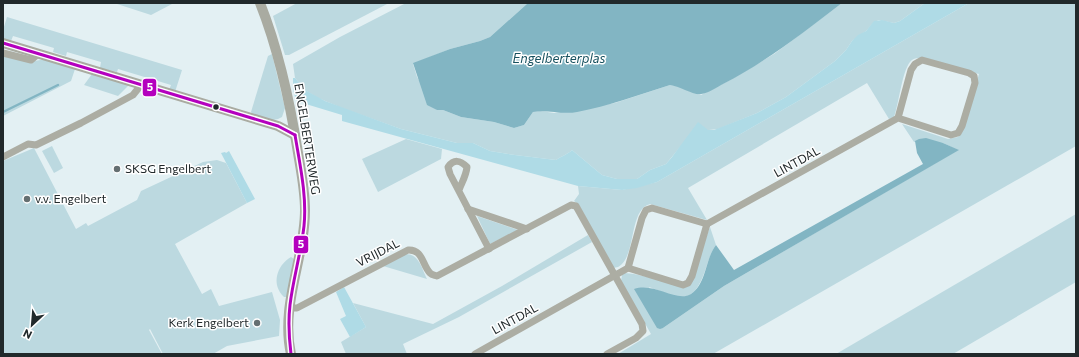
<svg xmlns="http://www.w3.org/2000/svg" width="1079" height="357" font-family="Commissioner,sans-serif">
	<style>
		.green { fill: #bcd9e0 }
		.forest { fill: #afdbe6 }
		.water { fill: #82b5c3 }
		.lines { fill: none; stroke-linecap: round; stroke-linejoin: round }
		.stream { stroke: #82b5c3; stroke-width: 2.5 }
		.street { stroke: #acada3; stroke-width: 7 }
		.secondary { stroke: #a9aba1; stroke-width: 10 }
		.bus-1-casing { stroke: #fff; stroke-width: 6 }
		.bus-1 { stroke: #b400be; stroke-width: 3 }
		.bus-dot { fill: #21292b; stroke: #fff; stroke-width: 1.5 }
		.poi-dot { fill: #656f71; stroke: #fff; stroke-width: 1.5 }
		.labels { text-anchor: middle; stroke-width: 3; stroke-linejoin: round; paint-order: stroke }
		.street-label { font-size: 12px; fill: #21292b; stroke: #fff }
		.poi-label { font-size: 12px; fill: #21292b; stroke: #fff; text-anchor: start }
		.water-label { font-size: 13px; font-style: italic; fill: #17515f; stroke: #fff }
		.line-badge { stroke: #fff; stroke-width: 1.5 }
		.badge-label { font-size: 11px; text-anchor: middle; font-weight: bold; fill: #fff }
	</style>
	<rect width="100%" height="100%" fill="#e3f0f3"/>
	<g class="green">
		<path d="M114,3h58v1l-21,11z"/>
		<path d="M297,3h92l-100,52h-4l-12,-39z"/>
		<path d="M406,3h122l-38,34 -10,4 -30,8 -37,15 4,13 20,33h6l18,7 33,5 20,6 10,-3 9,-13 8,-1 13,2 61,-10 55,-18 7,1 17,7 7,2 29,-15 44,-26 68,-51h83l-25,18 -6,2 -15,-3 -5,2 -8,9 -14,10 -6,9 -11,11 -49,36 -29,16 -39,16 -9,1 -29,17 -14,17 -16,6 -13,9h-20l-15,-4 -30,-25c-5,5 -11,6 -16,10l-41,-5 -25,-4 -17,-8h-16l-56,-14 -59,-21 -24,-10 -13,-8 -10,-12 -2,-14 47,-27z"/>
		<path d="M969,3h107v143l-363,208h-95l33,-20 -30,-53 1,-6 3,-2 9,1 54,12 22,-59 6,18c-11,14 -12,51 -34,52 -7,1 -26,-8 -33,-10l14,41 61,-42 234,-136 -15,-7 -29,-1 -12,-18 46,15 10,-2 4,-5 17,-58 -58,-16c-4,0 -8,0 -11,4 -8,10 -11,41 -16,55l-5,2 -22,-36 -179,105 19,32 -57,-16c-22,6 -13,53 -32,63l-5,1 -34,-63 -5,-4 5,-7 -1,-8 44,4 35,-8z"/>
		<path d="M7,17l175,53 -7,22 -6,-2 2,-5 -53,-16 -1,3 -17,-4 1,-6 -34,-10 -1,4 -13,-4 1,-4 -41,-12 -2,5 -8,-2v-9z"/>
		<path d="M272,54l13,54 -3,9 -4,2 -5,1 -21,-6 -1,-2 17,-56z"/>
		<path d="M3,56l26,6 17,-3 29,10 -4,12 -68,35z"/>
		<path d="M92,74l37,11 -11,11 -34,-11z"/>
		<path d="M406,139l36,10 -1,10 -63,33 -16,-33z"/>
		<path d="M52,146l11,22 -9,5 -12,-22z"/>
		<path d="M34,148l42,81 10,-6 2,3 49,-26 4,-9 62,-29 14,-2 9,3 21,40 -72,41 27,50 9,-5 8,17 53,-14 8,28 -1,16 -52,10 -14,8h-50l-13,-25 -1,1 13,24h-159v-193z"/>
		<path d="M1076,214v68l-123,72h-117z"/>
		<path d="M477,216l41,14 -28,14z"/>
		<path d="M588,235l4,7 -133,75 -56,27 4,10h-61l-5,-12 25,-15 -13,-24 80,21 69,-38z"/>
		<path d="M406,254c13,0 16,15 21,25l-44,-13z"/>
		<path d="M291,257l3,2 -7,38h-3c-13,-12 -8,-31 7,-40z"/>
	</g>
	<g class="forest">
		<path d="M925,3h44l-312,179 -20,6 -15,2 -44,-4 -236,-65v-6l-46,-14 -3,-12v-11h2l10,12 20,11 76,28 56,14h16l17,8 25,4 41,5c5,-4 11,-5 16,-10l30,25 15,4h20l13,-9 16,-6 6,-7 26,-35 10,8h6l43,-17 29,-16 49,-36 11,-11 6,-9 6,-6 8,-4 8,-10 8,-1 12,3 6,-2z"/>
		<path d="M229,151l26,48 -8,4 -26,-50 4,-1 1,1z"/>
		<path d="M344,287l22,40 -16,10 -10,-18 6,-3 -10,-24z"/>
	</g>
	<g class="water">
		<path d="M528,3h314c-38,29 -76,59 -119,81 -6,3 -14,9 -22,10 -6,2 -22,-8 -31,-9 -31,10 -62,21 -93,27 -15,3 -30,-3 -44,0l-9,13 -10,3 -20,-6 -33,-5 -18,-7h-6l-10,-5 -14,-42 37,-14 30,-8 10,-4z"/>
		<path d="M926,138l17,5 16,7 -235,136 -61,42 -3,1 -3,-1 -23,-39c21,-7 42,14 57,5 16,-11 14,-35 25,-49l18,25 189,-106 -6,-11 -2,-12 4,-2z"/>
	</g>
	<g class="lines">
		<path class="stream" d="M3,112l55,-27"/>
		<g class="street">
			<path d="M3,53l28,7 7,-6"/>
			<path d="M3,157l25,-13 8,1 45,-22 52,-28 8,-10"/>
			<path d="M459,190c3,-8 7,-14 8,-23 -7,-7 -13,-8 -19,0l2,7 39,75"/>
			<path d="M468,209l59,20"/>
			<path d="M628,268l55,17 5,-2 4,-7 15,-52"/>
			<path d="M289,308h8l111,-58c15,-1 14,15 22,23 2,2 4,2 7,3l134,-71 5,1 66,118 1,7 -7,7 -29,16"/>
			<path d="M475,354l153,-86 14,-50 4,-8 6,-2 55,16 191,-106 13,-48 4,-6 7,-4 47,13 5,3 1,7 -13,43 -4,7 -7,2 -53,-17"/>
		</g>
		<g class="secondary">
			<path d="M260,3c19,48 30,99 38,150 3,18 7,38 7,57 0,48 -25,95 -14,144"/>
			<path d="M3,43l275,83 17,9"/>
		</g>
		<defs>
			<g id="bus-1">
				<path d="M3,43l275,83 17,9"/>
				<path d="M291,354c-2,-16 -3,-32 -1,-49 3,-26 11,-52 14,-79 3,-30 -4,-61 -9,-91"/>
			</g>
		</defs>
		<use href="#bus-1" class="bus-1-casing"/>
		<use href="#bus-1" class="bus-1"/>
	</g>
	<circle class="bus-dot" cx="216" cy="107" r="3.5"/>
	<g class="poi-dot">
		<circle cx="117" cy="169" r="4"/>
		<circle cx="27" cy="199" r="4"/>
		<circle cx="257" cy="323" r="4"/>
	</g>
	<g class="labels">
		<g class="street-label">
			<text transform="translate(307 139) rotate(81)" y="4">ENGELBERTERWEG</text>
			<text transform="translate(797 162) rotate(-29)" y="4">LINTDAL</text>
			<text transform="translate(378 253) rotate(-27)" y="4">VRIJDAL</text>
			<text transform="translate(515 319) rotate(-29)" y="4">LINTDAL</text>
		</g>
		<g class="poi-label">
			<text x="125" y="173">SKSG Engelbert</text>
			<text x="35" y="203">v.v. Engelbert</text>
			<text x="249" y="327" text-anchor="end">Kerk Engelbert</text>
		</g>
		<g class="water-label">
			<text x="559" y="63">Engelberterplas</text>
		</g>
	</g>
	<g class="line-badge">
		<rect x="142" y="78" width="15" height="19" rx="4" fill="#b400be"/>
		<rect x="293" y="235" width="16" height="19" rx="4" fill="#b400be"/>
	</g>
	<g class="badge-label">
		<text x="150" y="91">5</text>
		<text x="301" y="248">5</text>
	</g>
	<rect width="1079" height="357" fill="none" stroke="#21292b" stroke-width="8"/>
	<g transform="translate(32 325) rotate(206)" stroke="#ffffff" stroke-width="3" paint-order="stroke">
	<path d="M0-3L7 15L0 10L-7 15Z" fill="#21292b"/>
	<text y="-6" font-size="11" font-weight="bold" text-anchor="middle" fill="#21292b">N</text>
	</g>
</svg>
